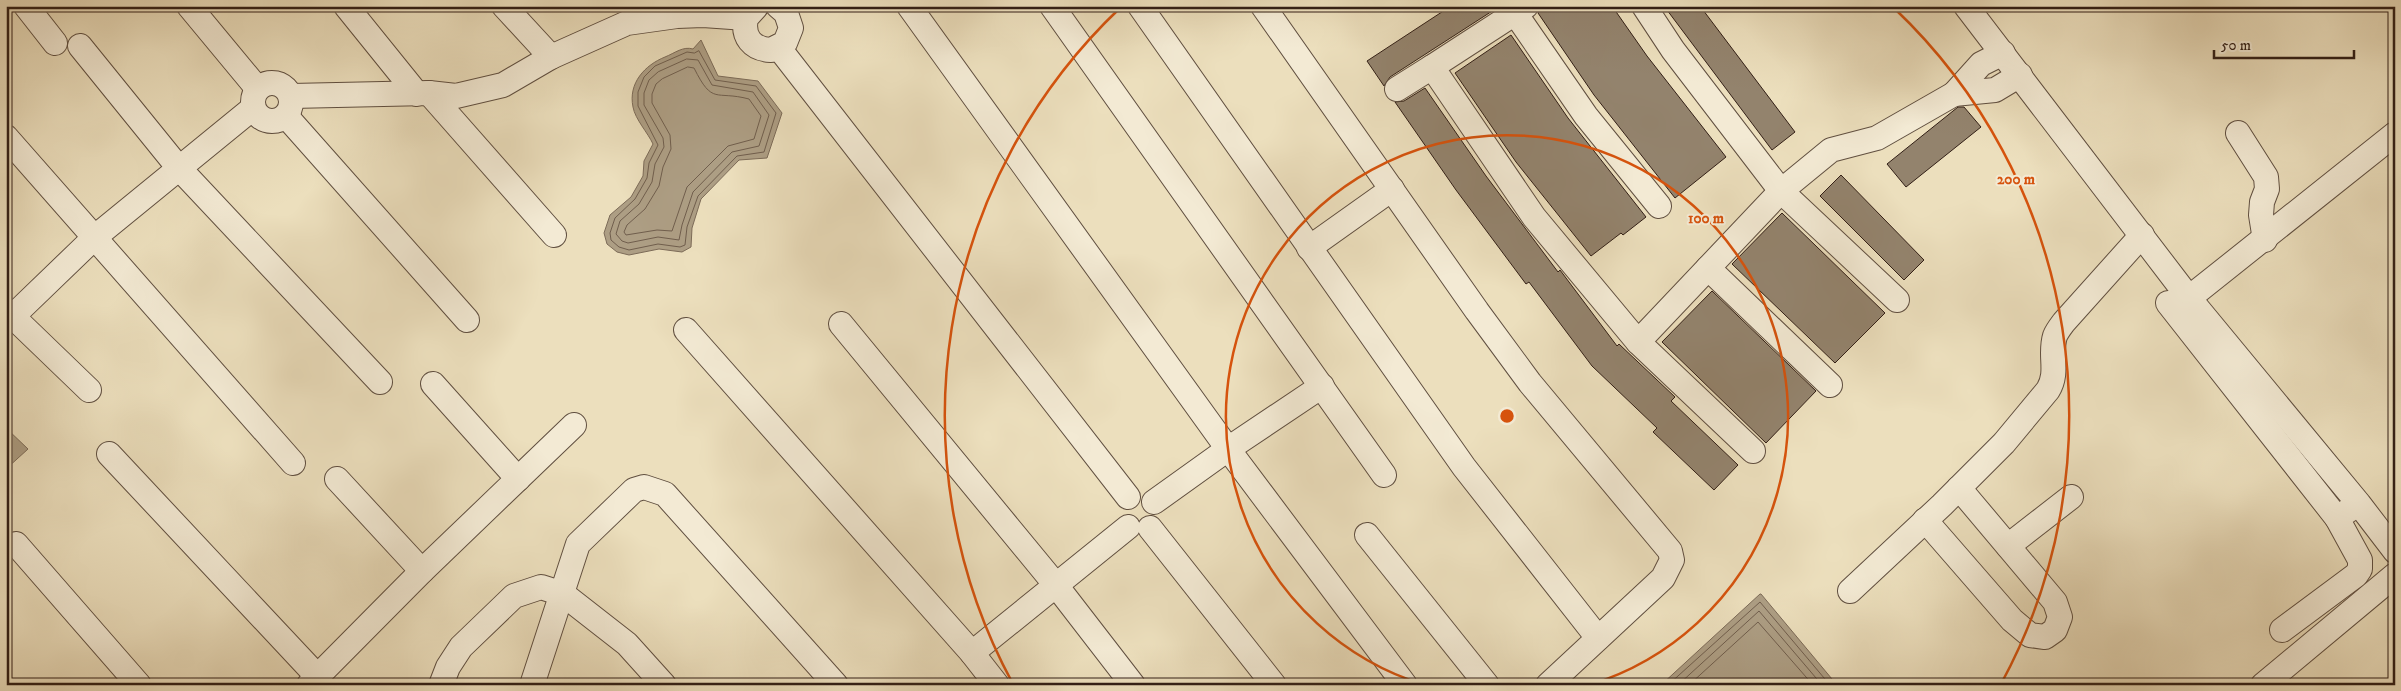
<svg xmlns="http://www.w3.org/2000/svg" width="2401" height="691" font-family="'IM FELL DW Pica',serif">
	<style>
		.water { fill: #ad9e84; stroke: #7c6b58 }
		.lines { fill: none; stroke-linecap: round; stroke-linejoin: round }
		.shore { stroke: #705e4d; stroke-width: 1 }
		.building { fill: #93836d; stroke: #321f16 }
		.minor-casing { stroke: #604f40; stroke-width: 26 }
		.minor { stroke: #f3ead4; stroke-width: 24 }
		.ring { fill: none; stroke: #d6530d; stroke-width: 2.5 }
		.centre { fill: #d6530d; stroke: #f3ead4; stroke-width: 2.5 }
		.ring-label { font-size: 15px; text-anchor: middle; font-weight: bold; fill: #d6530d; stroke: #f3ead4; stroke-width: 4; stroke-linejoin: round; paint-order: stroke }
	</style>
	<rect width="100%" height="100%" fill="#ecdfbd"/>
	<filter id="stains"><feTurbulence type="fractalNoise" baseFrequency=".004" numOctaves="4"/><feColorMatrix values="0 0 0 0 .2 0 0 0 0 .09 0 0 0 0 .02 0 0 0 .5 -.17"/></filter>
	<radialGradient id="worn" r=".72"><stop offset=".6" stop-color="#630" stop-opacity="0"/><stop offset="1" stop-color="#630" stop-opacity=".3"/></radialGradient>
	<g class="water">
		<path d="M701,40l17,36 40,5 24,32 -15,45 -28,2 -38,39 -9,29 -1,19 -9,5 -23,-3 -30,6 -12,-3 -10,-8 -3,-11 6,-18 21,-18 12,-21 1,-15 9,-17c-5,-11 -18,-25 -20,-37 -5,-24 12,-42 32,-50 10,-4 18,-11 28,-8z"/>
		<path d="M6,428l22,21 -22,20z"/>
		<path d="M1761,594l76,91h-176l99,-91z"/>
	</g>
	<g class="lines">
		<g class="shore">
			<path d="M699,51l16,29 41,6 20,27 -12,39 -27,4 -39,40 -11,31 -2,18 -5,2 -22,-3 -29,6 -10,-3 -8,-7 -1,-7 5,-15 20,-19 12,-21 2,-15 9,-18 -20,-39v-14l6,-15 11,-11 32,-14 7,1z"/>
			<path d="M687,59l11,1 14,25 41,7 16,23 -10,31 -27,6 -39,40 -11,33 -3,15 -21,-3 -30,6 -6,-2 -6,-7 4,-13 19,-17 13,-22 3,-18 9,-17 -1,-9 -19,-33v-12l5,-13 9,-8z"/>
			<path d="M688,67l6,1c19,38 21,22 55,31l12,17 -7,23 -26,7 -41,41 -15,44 -15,-1 -31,5 -2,-3 3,-7 18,-16 14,-23 4,-19 8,-18 -1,-14 -18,-32v-9l4,-10 6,-5z"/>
			<path d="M1668,685l92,-83 70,83"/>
			<path d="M1678,685l81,-74 63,74"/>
			<path d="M1689,685l69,-63 55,63"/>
		</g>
	</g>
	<g class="building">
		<path d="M1451,6h49l-110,71 -6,9 -17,-25z"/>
		<path d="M1540,6h72l35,50 79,101 -51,41 -81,-103 -56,-82z"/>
		<path d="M1664,6h36l95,126 -23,18z"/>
		<path d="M1511,35l57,83 78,99 -23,18 -2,-2 -30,23 -75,-94 -61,-89z"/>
		<path d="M1425,88l61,88 72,96 2,-2 57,76 2,-2 56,53 -4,4 67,64 -24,25 -61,-58 4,-4 -65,-62 -63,-84 -3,2 -70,-94 -61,-88 9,-1z"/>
		<path d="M1958,107h6l17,20 -75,60 -19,-23z"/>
		<path d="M1841,175l83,85 -20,20 -84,-84z"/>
		<path d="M1782,213l103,100 -50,50 -103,-99z"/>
		<path d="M1712,291l104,100 -50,52 -104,-101z"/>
	</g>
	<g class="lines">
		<defs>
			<g id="minor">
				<path d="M26,6l29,37"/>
				<path d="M189,6l68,82"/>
				<path d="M346,6l71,88"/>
				<path d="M504,6l47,51"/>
				<path d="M909,6l319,443 177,236"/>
				<path d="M1052,6l332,469"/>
				<path d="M1140,6l324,461 134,171"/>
				<path d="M1263,6l214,305 53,72 140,168 2,9 -9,18 -115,107"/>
				<path d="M1526,6l-94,61 102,150 104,125 143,-151 50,-41 46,-12 77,-44"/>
				<path d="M1644,6l29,44 108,141 116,109"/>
				<path d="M1966,6l223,292 170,206 36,47"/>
				<path d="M756,7l-10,11c-4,19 6,31 25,32l14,-7 6,-15 -5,-15 -8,-7"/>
				<path d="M1515,13l71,103 73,90"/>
				<path d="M80,46l98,121 202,215"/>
				<path d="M779,48l349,449"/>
				<path d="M2003,53l-22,11 -27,30 41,-4 25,-15"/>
				<circle cx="272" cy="102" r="19"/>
				<path d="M1397,89l35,-22"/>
				<path d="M429,93l125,142"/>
				<path d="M291,96l138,-3 27,3 47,-11 48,-28 76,-34 50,-7 26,-1 43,3"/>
				<path d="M286,116l181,204"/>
				<path d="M2238,133l28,44 1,12 -5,13 -1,13 4,25"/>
				<path d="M6,137l287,326"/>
				<path d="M1309,248l83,-59"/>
				<path d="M1708,268l122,117"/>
				<path d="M2189,298l206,-164"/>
				<path d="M2168,303l169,215"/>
				<path d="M6,310l83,80"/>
				<path d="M12,317l83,-80 158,-129"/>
				<path d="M841,324l214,260 78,101"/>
				<path d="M686,330l286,323 25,32"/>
				<path d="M1638,342l115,109"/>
				<path d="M433,384l85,95"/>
				<path d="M109,454l208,222"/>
				<path d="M337,479l85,92"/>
				<path d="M1154,502l74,-53 94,-63"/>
				<path d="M1925,520l87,100 18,15 15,2 10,-7 5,-13 -5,-15 -96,-114"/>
				<path d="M1150,528l124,157"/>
				<path d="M1367,535l120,150"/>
				<path d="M16,544l123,141"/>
				<path d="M2008,546l63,-49"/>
				<path d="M1850,591l92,-86 62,-62 44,-53c11,-18 1,-35 7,-54 2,-5 6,-10 9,-14l78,-87"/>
				<path d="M2282,630l74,-55 4,-6v-9l-23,-42 12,-8"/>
				<path d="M972,653l156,-126"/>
				<path d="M309,685l113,-114 152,-146"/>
				<path d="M441,685l7,-18 13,-20 53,-51 27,-9 22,7 64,50 37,41"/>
				<path d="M532,685l46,-141 56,-54 10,-3 21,7 171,191"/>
				<path d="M2263,685l132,-110"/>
			</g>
		</defs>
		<use href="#minor" class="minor-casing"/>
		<use href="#minor" class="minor"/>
	</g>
	<g class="ring">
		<path d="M1425 685A281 281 0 1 1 1589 685"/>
		<path d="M1013 684A562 562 0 0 1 1120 8M1894 8A562 562 0 0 1 2001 684"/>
	</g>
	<circle cx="1507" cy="416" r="8" class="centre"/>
	<g class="ring-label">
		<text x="2016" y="184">200 m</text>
		<text x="1706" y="223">100 m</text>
	</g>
	<rect width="2401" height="691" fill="none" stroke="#ecdfbd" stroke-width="25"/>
	<rect x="8" y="8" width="2386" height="676" fill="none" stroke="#321f16" stroke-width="2.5"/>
	<rect x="12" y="12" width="2376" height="666" fill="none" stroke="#321f16"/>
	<path d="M2214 50v8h140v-8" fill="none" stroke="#321f16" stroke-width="2.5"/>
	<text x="2221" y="50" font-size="15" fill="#321f16" stroke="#f3ead4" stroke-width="4" paint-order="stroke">50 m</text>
	<rect width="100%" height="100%" filter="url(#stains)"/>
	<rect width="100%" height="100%" fill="url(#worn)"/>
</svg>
